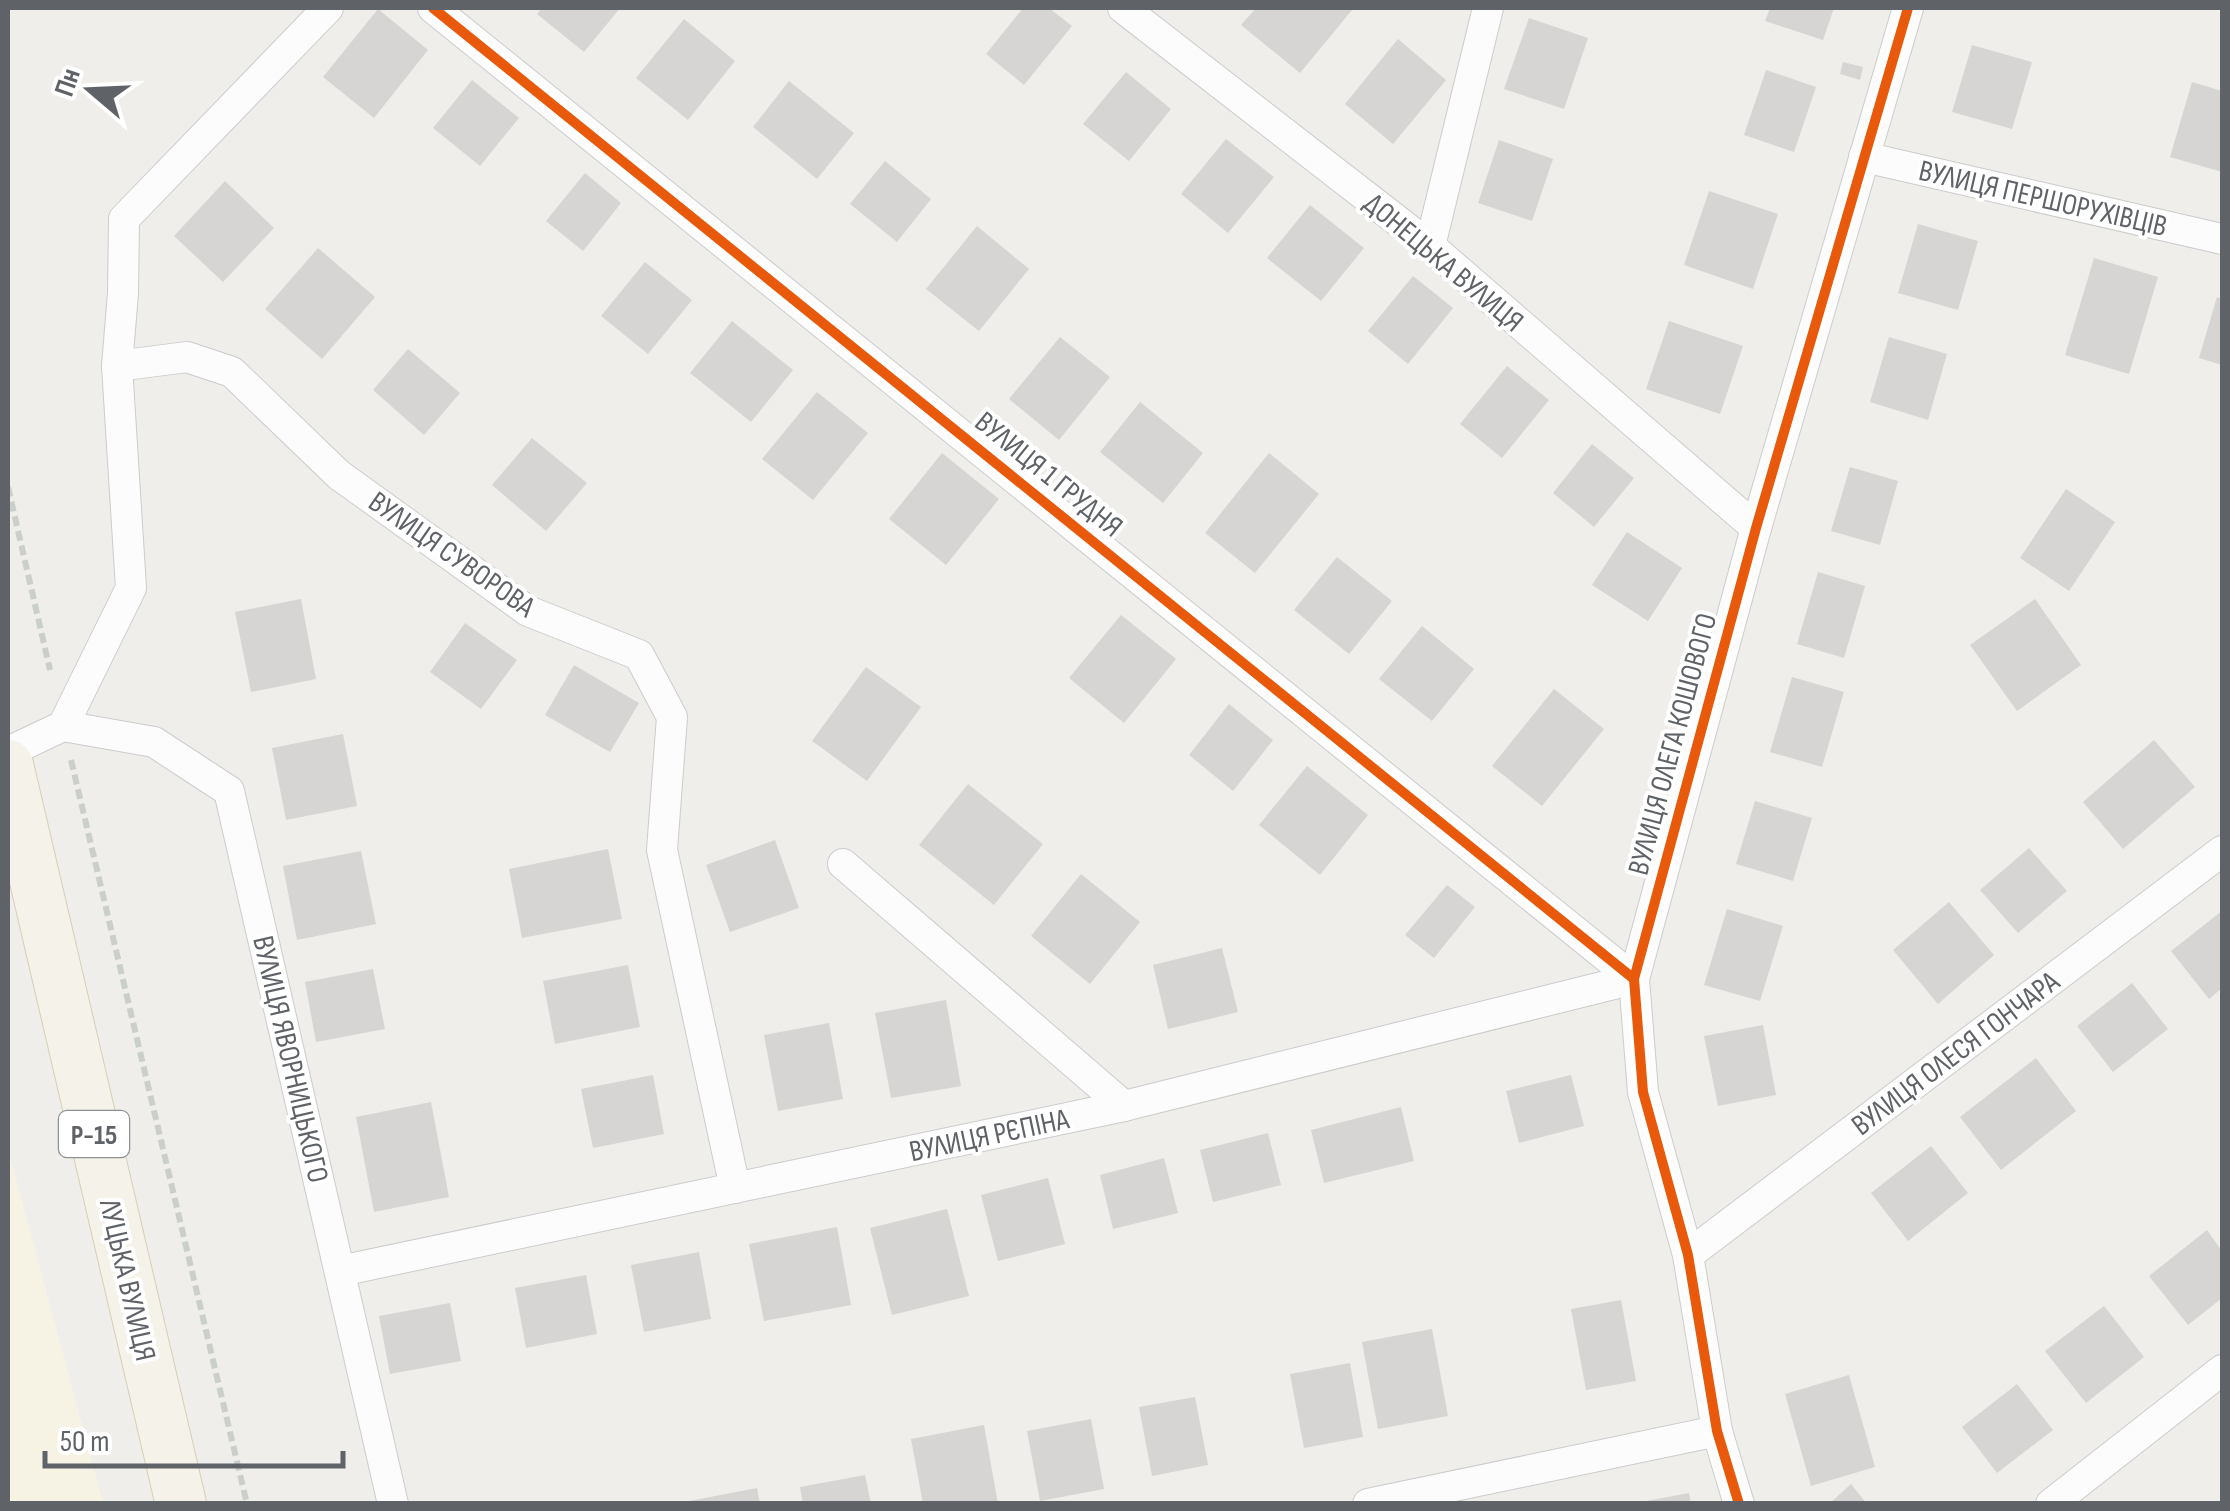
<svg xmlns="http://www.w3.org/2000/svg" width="2230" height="1511" font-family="'Sofia Sans Condensed',sans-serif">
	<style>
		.commercial { fill: #f7f3e4 }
		.building { fill: #d6d5d3 }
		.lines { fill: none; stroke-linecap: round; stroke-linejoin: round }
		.street-casing { stroke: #cbcccc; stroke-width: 32 }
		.primary-casing { stroke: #d7ceb8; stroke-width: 52 }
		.path { stroke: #cacfcc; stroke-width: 6; stroke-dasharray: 10 5; stroke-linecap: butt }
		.street { stroke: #fdfcfc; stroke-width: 30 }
		.primary { stroke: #f4f2e9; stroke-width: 50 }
		.cycleway-casing { stroke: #fff; stroke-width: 16 }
		.cycleway { stroke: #e8590c; stroke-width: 10 }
		.labels { text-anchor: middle; stroke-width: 8; stroke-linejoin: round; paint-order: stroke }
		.shield { fill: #fff; stroke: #8f9295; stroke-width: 2.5 }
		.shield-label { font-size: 28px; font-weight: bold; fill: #5f6368 }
		.street-label { font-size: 30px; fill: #5f6368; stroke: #fff }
	</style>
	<rect width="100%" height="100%" fill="#efeeea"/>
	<path class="commercial" d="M8,1149l95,354h-95z"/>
	<g class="building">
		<path d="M542,8h78l-36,44 -47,-38z"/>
		<path d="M1023,8h26l23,18 -48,59 -38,-31z"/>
		<path d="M1256,8h93l3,2 -52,63 -59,-48z"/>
		<path d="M1770,8h64l-11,32 -58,-19z"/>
		<path d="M378,9l50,41 -54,68 -51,-41z"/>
		<path d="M1529,18l59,20 -24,71 -60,-20z"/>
		<path d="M684,19l51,42 -47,59 -52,-42z"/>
		<path d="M1398,39l48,41 -53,64 -48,-40z"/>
		<path d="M1972,45l60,17 -20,67 -60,-17z"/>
		<path d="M1843,62l20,5 -3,13 -20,-6z"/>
		<path d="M1766,70l50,17 -22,65 -50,-17z"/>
		<path d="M1126,72l45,37 -42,52 -46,-37z"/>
		<path d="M472,80l47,38 -39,48 -47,-38z"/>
		<path d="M789,81l65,52 -37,46 -64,-52z"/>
		<path d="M2192,82l30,9v81l-52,-15z"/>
		<path d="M1226,139l48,38 -46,56 -47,-39z"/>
		<path d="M1499,140l54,19 -21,62 -54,-18z"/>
		<path d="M885,161l46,38 -34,43 -47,-38z"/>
		<path d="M585,173l36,30 -38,48 -37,-30z"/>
		<path d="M225,181l49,47 -51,54 -49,-46z"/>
		<path d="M1709,191l69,23 -25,75 -69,-24z"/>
		<path d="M1310,205l54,43 -43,53 -54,-43z"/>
		<path d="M1918,224l60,17 -20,69 -60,-17z"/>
		<path d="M977,226l52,43 -50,62 -53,-42z"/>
		<path d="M318,248l57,49 -53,62 -57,-50z"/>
		<path d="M2094,258l64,19 -29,97 -64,-19z"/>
		<path d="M645,262l47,38 -44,54 -47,-38z"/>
		<path d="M1413,276l40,32 -45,56 -40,-33z"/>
		<path d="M2217,297l5,2v66l-23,-7z"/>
		<path d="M732,321l61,49 -42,52 -61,-49z"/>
		<path d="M1669,321l74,25 -23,68 -74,-25z"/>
		<path d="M1060,337l50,40 -51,63 -50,-41z"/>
		<path d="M1889,337l58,17 -19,66 -58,-18z"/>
		<path d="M408,349l52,44 -36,42 -51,-45z"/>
		<path d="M1507,366l42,34 -47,58 -42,-34z"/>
		<path d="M817,392l51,41 -55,67 -51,-41z"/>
		<path d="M1140,402l63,51 -40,50 -63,-51z"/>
		<path d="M532,438l55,45 -41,48 -54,-46z"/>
		<path d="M1592,444l42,34 -40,49 -41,-34z"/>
		<path d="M942,453l57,46 -53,66 -57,-46z"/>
		<path d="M1269,453l50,41 -64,79 -50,-40z"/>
		<path d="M1850,467l48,14 -18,64 -49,-14z"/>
		<path d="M2066,489l49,33 -46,69 -49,-33z"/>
		<path d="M1627,532l55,36 -34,53 -56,-36z"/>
		<path d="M1337,557l55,44 -43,53 -55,-44z"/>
		<path d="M1818,572l47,14 -21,72 -47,-14z"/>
		<path d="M301,599l15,80 -65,13 -16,-80z"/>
		<path d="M2035,599l46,66 -64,46 -47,-66z"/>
		<path d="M1121,615l55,44 -52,64 -55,-45z"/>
		<path d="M465,623l52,37 -36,49 -51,-37z"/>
		<path d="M1422,626l52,43 -42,52 -53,-42z"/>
		<path d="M574,665l65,38 -29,49 -65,-37z"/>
		<path d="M866,667l55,40 -54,74 -55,-40z"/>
		<path d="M1792,677l52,15 -22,75 -52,-15z"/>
		<path d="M1554,689l50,40 -62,77 -50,-40z"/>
		<path d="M1229,704l44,36 -40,51 -44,-36z"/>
		<path d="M343,734l14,72 -71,14 -14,-72z"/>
		<path d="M2154,740l41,47 -72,62 -40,-47z"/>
		<path d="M1307,766l61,49 -48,60 -61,-50z"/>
		<path d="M968,784l75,60 -49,61 -75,-60z"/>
		<path d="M1755,801l57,17 -19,63 -57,-17z"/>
		<path d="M775,840l24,68 -69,24 -24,-67z"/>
		<path d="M2029,848l38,43 -49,42 -38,-43z"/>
		<path d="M608,849l14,70 -100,19 -13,-69z"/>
		<path d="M361,851l15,73 -79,16 -14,-74z"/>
		<path d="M1081,874l59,48 -50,62 -59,-48z"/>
		<path d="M1447,885l28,22 -41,51 -29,-23z"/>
		<path d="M1949,902l45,53 -56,49 -45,-54z"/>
		<path d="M1727,909l56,17 -23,75 -56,-16z"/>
		<path d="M2222,911v77l-13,11 -38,-48z"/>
		<path d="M1222,948l16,64 -70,17 -15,-64z"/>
		<path d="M628,965l12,62 -85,17 -12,-63z"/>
		<path d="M373,969l12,60 -69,13 -11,-60z"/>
		<path d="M2132,983l36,46 -55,43 -36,-46z"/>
		<path d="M946,1000l15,86 -70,12 -16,-85z"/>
		<path d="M829,1023l14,76 -65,12 -14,-76z"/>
		<path d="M1763,1025l13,70 -58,11 -14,-70z"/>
		<path d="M2036,1058l40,53 -75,59 -41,-53z"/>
		<path d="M653,1075l11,59 -71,14 -12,-59z"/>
		<path d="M1571,1075l13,51 -65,17 -13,-52z"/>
		<path d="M431,1102l18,95 -75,15 -18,-95z"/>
		<path d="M1401,1107l13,54 -90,22 -13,-53z"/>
		<path d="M1268,1133l13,52 -68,17 -13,-52z"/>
		<path d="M1931,1146l37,47 -60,48 -37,-48z"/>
		<path d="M1164,1158l14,55 -65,16 -13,-54z"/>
		<path d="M1048,1178l17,66 -67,17 -17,-66z"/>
		<path d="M947,1209l22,87 -77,19 -22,-87z"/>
		<path d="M837,1227l14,78 -87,16 -15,-77z"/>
		<path d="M2207,1230l15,21v47l-34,27 -39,-49z"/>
		<path d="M699,1252l12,67 -67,13 -13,-67z"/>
		<path d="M586,1275l11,59 -71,14 -11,-60z"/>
		<path d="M1621,1300l15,81 -50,9 -15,-81z"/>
		<path d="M450,1303l11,58 -71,13 -11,-58z"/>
		<path d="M2104,1306l40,51 -58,46 -41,-52z"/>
		<path d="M1432,1329l16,87 -70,13 -16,-87z"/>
		<path d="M1350,1363l13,74 -59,11 -14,-74z"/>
		<path d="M1849,1375l26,92 -64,19 -26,-92z"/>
		<path d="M2017,1384l36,46 -56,43 -35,-46z"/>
		<path d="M1195,1397l13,68 -56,11 -13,-69z"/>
		<path d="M1091,1419l13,70 -64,12 -13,-70z"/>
		<path d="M984,1425l14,79h-75l-12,-65z"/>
		<path d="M865,1475l6,29h-68l-3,-17z"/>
		<path d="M1851,1484l16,20h-38z"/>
		<path d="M757,1488l3,16h-76v-2z"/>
		<path d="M1689,1493l2,11h-50v-2z"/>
	</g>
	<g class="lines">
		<defs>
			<g id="street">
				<path d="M433,8l1201,971"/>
				<path d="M1123,8l307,238 326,282"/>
				<path d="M1864,157l358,82"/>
				<path d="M1430,246l58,-238"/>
				<path d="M117,366l70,-9 45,15 107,103 189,136 111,44 33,62 -10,133 73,338"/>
				<path d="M63,726l91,16 75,49 164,713"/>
				<path d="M8,752l55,-26 68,-138 -14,-222 6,-73 1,-74 204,-211"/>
				<path d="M843,864l281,242"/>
				<path d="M1688,1255l534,-404"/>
				<path d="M340,1271l784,-165 510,-127"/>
				<path d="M1368,1504l349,-73"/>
				<path d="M1739,1504l-22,-73 -29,-176 -45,-163 -9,-113 122,-451 152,-520"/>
				<path d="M2051,1504l171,-134"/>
			</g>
			<path id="primary" d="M8,765l173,739"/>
		</defs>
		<use href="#street" class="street-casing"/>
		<use href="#primary" class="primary-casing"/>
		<g class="path">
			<path d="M8,487l42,183"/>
			<path d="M71,760l176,744"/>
		</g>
		<use href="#street" class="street"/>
		<use href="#primary" class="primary"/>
		<defs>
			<g id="cycleway">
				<path d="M433,8l1201,971"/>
				<path d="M1739,1504l-22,-73 -29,-176 -45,-163 -9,-113 122,-451 152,-520"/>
			</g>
		</defs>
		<use href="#cycleway" class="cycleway-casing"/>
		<use href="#cycleway" class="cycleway"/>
	</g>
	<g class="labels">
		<rect class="shield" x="59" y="1111" width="70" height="46" rx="8"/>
		<g class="shield-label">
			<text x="94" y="1144">Р-15</text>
		</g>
		<g class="street-label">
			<text transform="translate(2043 198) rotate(13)" y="10">ВУЛИЦЯ ПЕРШОРУХІВЦІВ</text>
			<text transform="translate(1444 262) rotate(40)" y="10">ДОНЕЦЬКА ВУЛИЦЯ</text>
			<text transform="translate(1049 474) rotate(39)" y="10">ВУЛИЦЯ 1 ГРУДНЯ</text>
			<text transform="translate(452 554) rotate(35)" y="10">ВУЛИЦЯ СУВОРОВА</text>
			<text transform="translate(1672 744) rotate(-75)" y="10">ВУЛИЦЯ ОЛЕГА КОШОВОГО</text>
			<text transform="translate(1955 1053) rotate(-37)" y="10">ВУЛИЦЯ ОЛЕСЯ ГОНЧАРА</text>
			<text transform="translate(291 1059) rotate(77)" y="10">ВУЛИЦЯ ЯВОРНИЦЬКОГО</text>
			<text transform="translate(989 1135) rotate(-12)" y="10">ВУЛИЦЯ РЄПІНА</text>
			<text transform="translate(128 1280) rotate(77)" y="10">ЛУЦЬКА ВУЛИЦЯ</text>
		</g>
	</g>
	<rect width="2230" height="1511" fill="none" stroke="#5f6368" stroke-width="20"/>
	<g transform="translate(90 90) rotate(289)" stroke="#ffffff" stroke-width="8" paint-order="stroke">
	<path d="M0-8L18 38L0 25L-18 38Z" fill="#5f6368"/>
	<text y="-15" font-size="28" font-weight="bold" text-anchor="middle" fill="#5f6368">Пн</text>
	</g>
	<path d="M45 1451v15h298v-15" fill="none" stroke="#5f6368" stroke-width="5"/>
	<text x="60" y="1451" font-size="30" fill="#5f6368" stroke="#ffffff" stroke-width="8" paint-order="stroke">50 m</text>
</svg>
